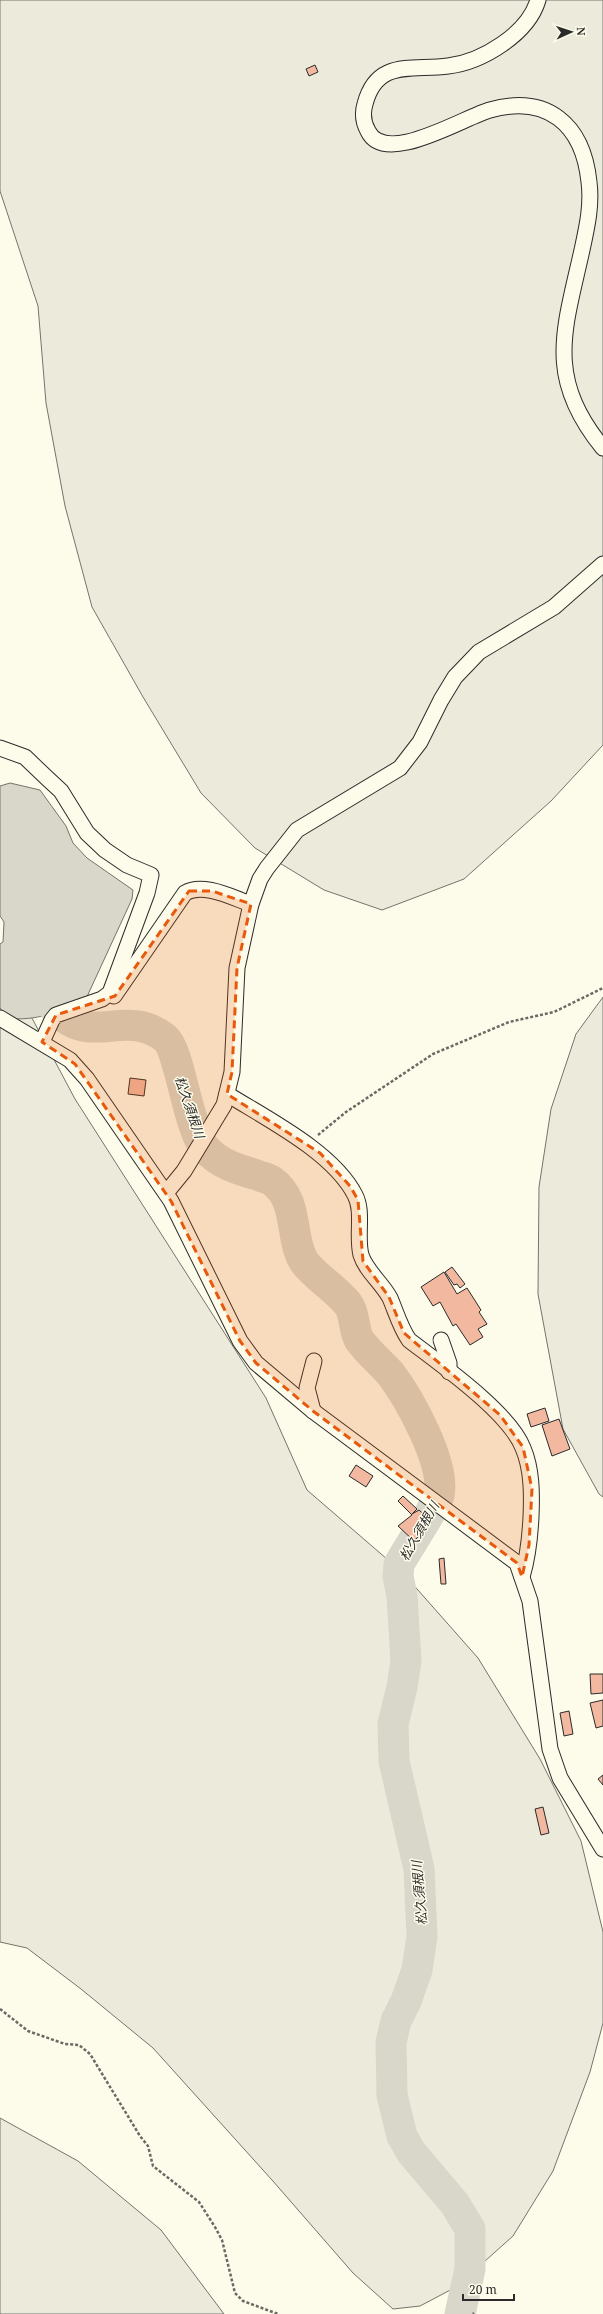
<svg xmlns="http://www.w3.org/2000/svg" width="603" height="2314" font-family="'Noto Serif','Noto Sans JP',serif">
	<style>
		.green { fill: #ecebdb; stroke: #74746e }
		.water { fill: #d8d7c9; stroke: #74746e }
		.lines { fill: none; stroke-linecap: round; stroke-linejoin: round }
		.river { stroke: #d8d7c9; stroke-width: 31 }
		.building { fill: #f2b8a0; stroke: #2b2b2b }
		.minor-casing { stroke: #2b2b2b; stroke-width: 17 }
		.path { stroke: #6a6964; stroke-width: 2.5; stroke-dasharray: 3 2; stroke-linecap: butt }
		.minor { stroke: #fdfbea; stroke-width: 15 }
		.marked { fill: #e8590c; fill-opacity: 0.2; stroke: #e8590c; stroke-width: 3; stroke-dasharray: 8 5; stroke-linejoin: round }
		.labels { text-anchor: middle; stroke-width: 3; stroke-linejoin: round; paint-order: stroke }
		.water-label { font-size: 13px; font-style: italic; fill: #2b2b2b; stroke: #fdfbea }
	</style>
	<rect width="100%" height="100%" fill="#fdfbea"/>
	<g class="green">
		<path d="M0,0h603v745l-52,56 -87,78 -82,31 -58,-20 -69,-42 -54,-55 -58,-96 -51,-90 -27,-101 -19,-103 -8,-97 -38,-115z"/>
		<path d="M0,958l75,141 191,299 41,92 95,82 76,86 62,101 41,82 22,91v91l-13,49 -37,99 -40,65 -57,51 -36,19 -27,3 -40,-36 -81,-93 -119,-132 -72,-59 -54,-41 -27,-6z"/>
		<path d="M603,997v500l-4,-3 -36,-65 -25,-135 1,-107 12,-78 25,-75z"/>
		<path d="M0,2118l78,43 83,69 63,84h-224z"/>
	</g>
	<path class="water" d="M10,783l30,7 26,36 7,17 14,15 46,32 -1,9 -47,102c-26,10 -49,21 -78,17l-7,-10v-64l3,-2 1,-20 -4,-6v-130z"/>
	<g class="lines">
		<path class="river" d="M40,986c39,76 80,16 125,52 15,12 22,88 40,110 14,16 32,21 52,27 4,2 11,3 15,6 28,19 17,60 33,82 12,15 31,26 43,41 8,11 5,27 12,37 9,12 20,21 30,32 19,25 56,91 49,122 -1,6 -7,13 -9,18 -10,17 -21,34 -31,51l-1,12 4,20 4,65 -4,26 -9,37 1,37 25,108 3,67 -5,34 -11,31 -10,20 -5,21 1,53 10,41 9,16 44,52 15,25v40l-10,45"/>
	</g>
	<g class="building">
		<path d="M315,65l3,7 -9,4 -3,-7z"/>
		<path d="M130,1078l16,2 -2,16 -16,-2z"/>
		<path d="M452,1267l13,17 -5,4 -3,-4 -3,1 -9,-13z"/>
		<path d="M444,1272l13,22 10,-6 14,22 -2,2 8,12 -9,5 5,8 -13,8 -14,-21 -3,2 -13,-24 -7,4 -12,-19z"/>
		<path d="M545,1408l4,13 -18,6 -4,-13z"/>
		<path d="M559,1419l11,30 -18,7 -10,-31z"/>
		<path d="M356,1465l17,11 -7,11 -17,-11z"/>
		<path d="M403,1496l14,13 -5,5 7,-4 13,12 -18,19 -16,-15 14,-11 -14,-14z"/>
		<path d="M444,1558l2,26h-5l-2,-25z"/>
		<path d="M590,1674h13v19l-12,1z"/>
		<path d="M603,1700v26l-7,2 -6,-25z"/>
		<path d="M569,1711l4,23 -9,2 -4,-23z"/>
		<path d="M603,1775v10l-5,-6z"/>
		<path d="M543,1807l6,26 -8,2 -6,-26z"/>
	</g>
	<g class="lines">
		<defs>
			<g id="minor">
				<path d="M538,0c-10,34 -56,62 -90,66 -35,5 -71,-8 -83,38 -3,10 -2,18 3,27 17,36 96,-14 122,-21 57,-16 93,14 99,72 3,23 -2,45 -7,68 -18,81 -37,127 21,198"/>
				<path d="M0,748l25,9 23,22 13,12 26,42 18,17 22,15 24,10 -4,18 -37,100 -8,6 -46,16 -4,5 -10,22"/>
				<path d="M114,996l71,-103c18,-11 48,5 66,11"/>
				<path d="M0,1018l70,42 17,19 84,122 69,140 16,22 57,48 204,152 13,38 20,148 10,29 43,71"/>
				<path d="M227,1094c40,25 106,58 128,101 9,17 1,41 6,60 5,16 21,28 29,43 6,14 10,29 19,42 31,24 100,72 114,108 9,21 9,46 8,69 -1,20 -3,40 -9,60"/>
				<path d="M166,1193l18,-22 40,-66 8,-33 5,-104 14,-64 9,-25 7,-11 30,-38 103,-62 20,-26 21,-42 14,-23 24,-25 75,-45 49,-43"/>
				<path d="M441,1340l8,23v9"/>
				<path d="M313,1411l-6,-23 7,-27"/>
			</g>
		</defs>
		<use href="#minor" class="minor-casing"/>
		<g class="path">
			<path d="M318,1135l28,-23 87,-58 76,-32 45,-10 49,-24"/>
			<path d="M0,2009l28,22 37,13 14,1 11,9 50,82 8,10 5,20 46,36 16,25 7,13 13,53 8,8 35,13"/>
			<path d="M473,2314l1,-1"/>
		</g>
		<use href="#minor" class="minor"/>
	</g>
	<path class="marked" d="M189,891h23l39,13 -14,64 -5,104 -5,22 93,59 30,33 8,14 5,61 26,36 15,36 96,82 23,32 9,42 -3,56 -7,32 -5,-14 -204,-152 -57,-48 -16,-22 -69,-140 -96,-137 -33,-22 14,-27 59,-19z"/>
	<g class="labels">
		<g class="water-label">
			<text transform="translate(190 1107) rotate(71)" y="5">松久須根川</text>
			<text transform="translate(419 1531) rotate(-60)" y="5">松久須根川</text>
			<text transform="translate(419 1893) rotate(-95)" y="5">松久須根川</text>
		</g>
	</g>
	<g transform="translate(571 32) rotate(87)" stroke="#fdfbea" stroke-width="3" paint-order="stroke">
	<path d="M0-3L7 15L0 10L-7 15Z" fill="#2b2b2b"/>
	<text y="-6" font-size="11" font-weight="bold" text-anchor="middle" fill="#2b2b2b">N</text>
	</g>
	<path d="M463 2294v6h51v-6" fill="none" stroke="#2b2b2b" stroke-width="2"/>
	<text x="469" y="2294" font-size="12" fill="#2b2b2b" stroke="#fdfbea" stroke-width="3" paint-order="stroke">20 m</text>
</svg>
